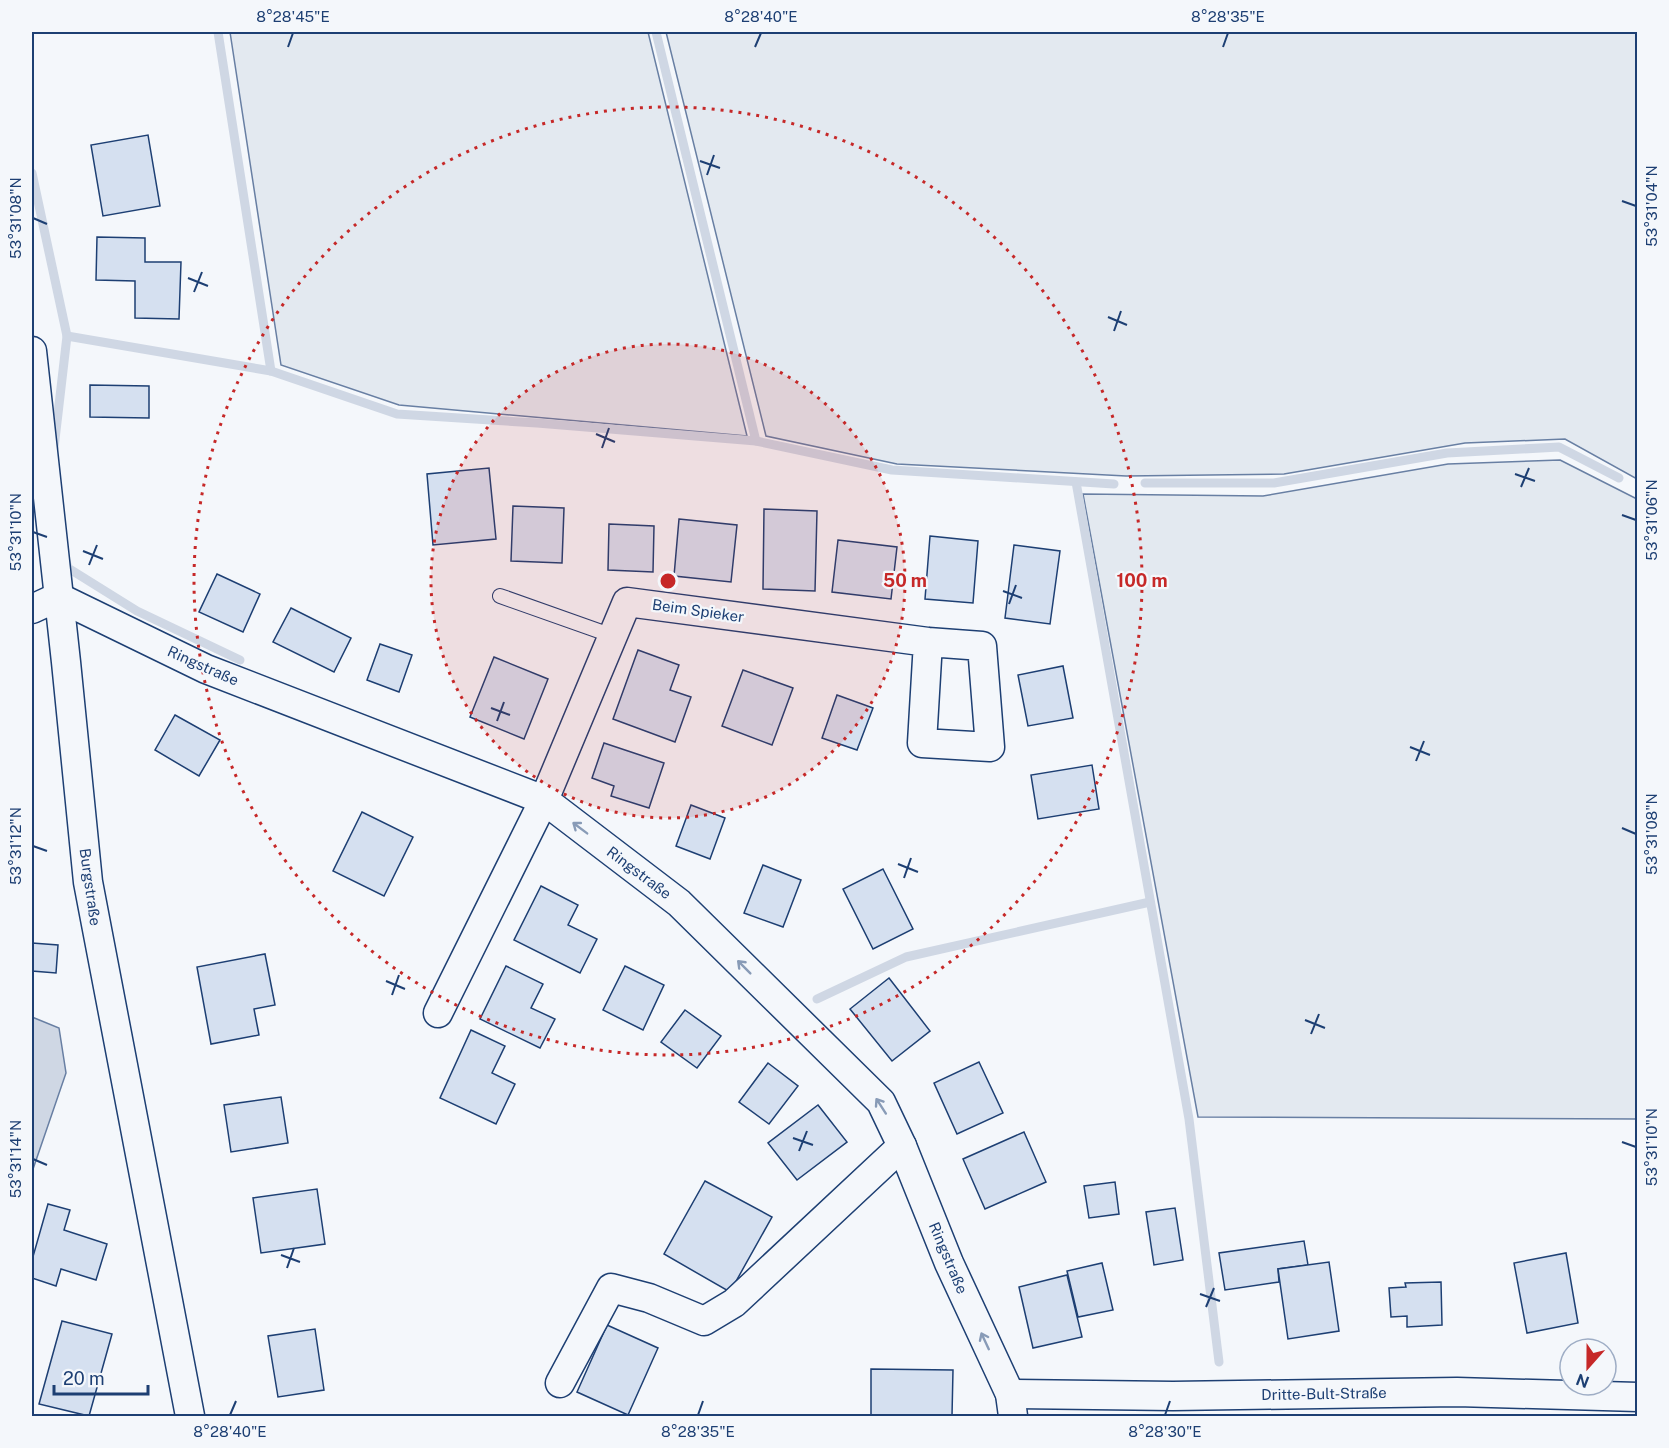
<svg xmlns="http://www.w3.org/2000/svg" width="1669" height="1448" font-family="'Public Sans',sans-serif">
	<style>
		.green { fill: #e3e9f0; stroke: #687fa3; stroke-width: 1.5 }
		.water { fill: #cfd7e4; stroke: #687fa3; stroke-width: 1.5 }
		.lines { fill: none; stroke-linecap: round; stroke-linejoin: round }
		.stream { stroke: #cfd7e4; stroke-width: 9 }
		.building { fill: #d5e0f0; stroke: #1d3f73; stroke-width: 1.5 }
		.service-casing { stroke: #1d3f73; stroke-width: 16 }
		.minor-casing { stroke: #1d3f73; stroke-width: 31 }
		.service { stroke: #f4f7fb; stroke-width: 14 }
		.minor { stroke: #f4f7fb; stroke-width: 28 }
		.oneway { stroke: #889bb7 }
		.ticks { fill: none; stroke: #1d3f73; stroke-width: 2 }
		.ring { fill: none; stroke: #c62828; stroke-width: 3; stroke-dasharray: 3 6 }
		.labels { text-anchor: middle; stroke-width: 4.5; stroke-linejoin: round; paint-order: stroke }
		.street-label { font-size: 15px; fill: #1d3f73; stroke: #f4f7fb }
		.centre { fill: #c62828; stroke: #f4f7fb; stroke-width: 3 }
		.ring-label { font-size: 18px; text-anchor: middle; font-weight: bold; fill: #c62828; stroke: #f4f7fb; stroke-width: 4.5; stroke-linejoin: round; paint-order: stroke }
		.neatline { fill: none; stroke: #1d3f73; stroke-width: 2 }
		.ticks-label { font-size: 15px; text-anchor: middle; fill: #1d3f73 }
	</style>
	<rect width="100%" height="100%" fill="#f4f7fb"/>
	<g class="green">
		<path d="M230,32h418l99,404 -348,-31 -118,-40z"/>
		<path d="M666,32h971v447l-72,-40 -100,4 -181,31 -158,2 -229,-12 -131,-28z"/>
		<path d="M1560,460l77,39v620l-439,-2 -115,-623 180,2 185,-32z"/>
	</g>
	<path class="water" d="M32,1017l27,11 7,45 -34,99z"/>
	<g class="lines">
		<g class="stream">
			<path d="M218,32l53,339"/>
			<path d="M656,32l100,409"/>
			<path d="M32,173l35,163 -13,112"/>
			<path d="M67,336l204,35 126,43 140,9 219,18 136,29 222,14"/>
			<path d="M1076,482l113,637 30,243"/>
			<path d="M1145,483h129l173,-30 112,-6 60,31"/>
			<path d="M65,558l3,10 69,43 103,49"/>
			<path d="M817,999l89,-42 244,-55"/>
		</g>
	</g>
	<g class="building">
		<path d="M148,135l12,71 -57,10 -12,-71z"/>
		<path d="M97,237l48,1v24h36l-2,57 -44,-1v-37l-39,-1z"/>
		<path d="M90,385l59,1v32l-59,-1z"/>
		<path d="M489,468l7,71 -63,6 -6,-71z"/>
		<path d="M513,506l51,2 -2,55 -51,-2z"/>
		<path d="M764,509l53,2 -2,80 -52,-2z"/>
		<path d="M679,519l58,6 -6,57 -57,-6z"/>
		<path d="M609,524l45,2 -1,46 -45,-2z"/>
		<path d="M930,536l48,5 -5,62 -48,-4z"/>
		<path d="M838,540l59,7 -6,52 -59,-7z"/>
		<path d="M1014,545l46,6 -10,73 -45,-6z"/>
		<path d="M217,574l43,20 -17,38 -44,-20z"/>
		<path d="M291,608l60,30 -17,34 -61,-30z"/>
		<path d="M380,644l32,11 -13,37 -32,-12z"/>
		<path d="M638,650l41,15 -9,25 21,7 -16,45 -62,-23z"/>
		<path d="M494,657l54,22 -24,60 -54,-22z"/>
		<path d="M1063,666l10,52 -45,8 -10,-51z"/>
		<path d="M743,670l50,18 -21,57 -50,-19z"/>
		<path d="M837,695l36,13 -16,42 -35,-12z"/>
		<path d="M175,715l45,25 -21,36 -44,-26z"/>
		<path d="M604,743l60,20 -15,45 -38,-12 3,-10 -22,-8z"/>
		<path d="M1092,765l7,44 -61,10 -7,-44z"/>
		<path d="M691,805l34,13 -15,41 -34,-13z"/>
		<path d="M362,812l51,25 -29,59 -51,-25z"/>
		<path d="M763,865l38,15 -18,47 -39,-14z"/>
		<path d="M883,869l30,60 -40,20 -30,-60z"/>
		<path d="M541,886l37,19 -10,20 29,14 -17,34 -66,-33z"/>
		<path d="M32,943l26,2 -2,28 -24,-2z"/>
		<path d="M265,954l10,51 -21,4 5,26 -48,9 -14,-77z"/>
		<path d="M506,966l37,18 -12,24 24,11 -15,29 -60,-29z"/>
		<path d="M625,966l39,19 -21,45 -40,-20z"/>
		<path d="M889,978l41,53 -38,30 -42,-52z"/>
		<path d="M685,1010l36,26 -24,32 -36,-26z"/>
		<path d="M471,1030l34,16 -13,27 23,11 -19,40 -56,-26z"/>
		<path d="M979,1062l24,51 -46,21 -23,-51z"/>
		<path d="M768,1063l30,23 -29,38 -30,-22z"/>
		<path d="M281,1097l7,46 -57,9 -7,-47z"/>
		<path d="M818,1105l29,37 -50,38 -29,-37z"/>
		<path d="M1024,1132l22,50 -61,27 -22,-50z"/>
		<path d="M705,1181l67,36 -42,75 -66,-38z"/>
		<path d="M1115,1182l4,32 -30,4 -5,-32z"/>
		<path d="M317,1189l8,55 -64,9 -8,-55z"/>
		<path d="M48,1204l22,6 -6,20 43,14 -11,36 -35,-11 -5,17 -24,-8v-18z"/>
		<path d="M1175,1208l8,52 -29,5 -8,-53z"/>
		<path d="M1304,1241l4,24 -30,4 1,13 -54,8 -6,-37z"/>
		<path d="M1566,1253l12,70 -51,10 -13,-70z"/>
		<path d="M1329,1262l10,69 -51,8 -10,-70z"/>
		<path d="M1102,1263l11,47 -35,7 -11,-46z"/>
		<path d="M1067,1275l15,62 -49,11 -14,-61z"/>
		<path d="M1441,1282l1,43 -35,2v-11l-16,1 -2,-29 17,-1 -1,-4z"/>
		<path d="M62,1321l50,13 -23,82 -50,-12z"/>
		<path d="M607,1325l51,23 -30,67 -51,-23z"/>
		<path d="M315,1329l9,61 -46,7 -10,-61z"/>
		<path d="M871,1369l82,1 -1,46h-81z"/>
	</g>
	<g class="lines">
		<defs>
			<path id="service" d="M500,596l113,40"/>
			<g id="minor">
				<path d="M32,351l34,311 22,220 102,534"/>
				<path d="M58,597l148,72 338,131 135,103 202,199 21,44 47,117 61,131 3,22"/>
				<path d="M32,609l26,-12"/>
				<path d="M438,1013l106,-213 83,-198 301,40 54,4 8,101 -68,-4 6,-101"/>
				<path d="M560,1383l51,-95 38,10 55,23 30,-18 168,-157"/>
				<path d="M1010,1394l163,2 284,-4 181,5"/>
			</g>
		</defs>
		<use href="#service" class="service-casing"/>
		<use href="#minor" class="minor-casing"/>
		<use href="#service" class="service"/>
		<use href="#minor" class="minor"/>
	</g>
	<defs><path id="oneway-shaft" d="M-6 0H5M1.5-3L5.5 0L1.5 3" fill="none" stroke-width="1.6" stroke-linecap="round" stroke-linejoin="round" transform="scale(1.5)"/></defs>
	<g class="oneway">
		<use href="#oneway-shaft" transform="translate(580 828) rotate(-143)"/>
		<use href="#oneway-shaft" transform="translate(744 967) rotate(-135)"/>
		<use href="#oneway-shaft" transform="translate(881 1106) rotate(-123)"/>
		<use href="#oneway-shaft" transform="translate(985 1341) rotate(-115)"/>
	</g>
	<path class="ticks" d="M288,47l5,-14M755,47l6,-14M1223,47l5,-14M700,161l20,7M707,175l7,-20M1622,201l14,5M33,218l14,6M188,278l20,8M194,292l8,-20M1108,317l19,8M1114,331l7,-20M596,434l19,8M602,448l7,-20M1515,474l20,7M1521,487l8,-19M1622,515l14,5M33,532l14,5M83,551l20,8M89,565l8,-20M1003,591l19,7M1009,604l7,-19M491,708l19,7M497,721l7,-19M1410,747l20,8M1416,761l8,-20M1622,828l14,6M33,846l14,5M898,864l20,8M904,878l7,-20M386,981l19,8M392,995l7,-20M1305,1020l20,8M1311,1034l8,-20M793,1138l20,7M1622,1142l14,5M799,1151l8,-20M33,1159l14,6M281,1255l19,7M287,1268l7,-20M1200,1294l20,7M1206,1307l8,-19M230,1415l6,-14M698,1415l5,-14M1165,1415l5,-14"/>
	<circle cx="668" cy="581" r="237" fill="#c62828" fill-opacity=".12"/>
	<g class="ring">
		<circle cx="668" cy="581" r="237"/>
		<circle cx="668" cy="581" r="474"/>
	</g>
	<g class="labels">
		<g class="street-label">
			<text transform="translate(698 611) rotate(8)" y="5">Beim Spieker</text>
			<text transform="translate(203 666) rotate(24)" y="5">Ringstraße</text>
			<text transform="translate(639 873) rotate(37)" y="5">Ringstraße</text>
			<text transform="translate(90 887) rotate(82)" y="5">Burgstraße</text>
			<text transform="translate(948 1258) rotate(67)" y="5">Ringstraße</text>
			<text transform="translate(1324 1394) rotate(-1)" y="5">Dritte-Bult-Straße</text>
		</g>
	</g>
	<circle cx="668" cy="581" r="9" class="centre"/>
	<g class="ring-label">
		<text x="905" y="587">50 m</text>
		<text x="1142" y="587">100 m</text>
	</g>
	<rect width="1669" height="1448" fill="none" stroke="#f4f7fb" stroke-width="66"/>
	<g transform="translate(1588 1367) rotate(201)"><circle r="28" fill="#f4f7fb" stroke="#9eadc5" stroke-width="1.5"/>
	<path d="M0-4.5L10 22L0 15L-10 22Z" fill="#c62828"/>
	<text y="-9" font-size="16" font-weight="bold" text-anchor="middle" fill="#1d3f73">N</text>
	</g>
	<path d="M54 1385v9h94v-9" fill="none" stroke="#1d3f73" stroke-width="3"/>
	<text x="63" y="1385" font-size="18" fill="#1d3f73" stroke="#f4f7fb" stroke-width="4.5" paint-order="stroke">20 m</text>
	<rect x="33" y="33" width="1603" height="1382" class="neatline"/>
	<g class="ticks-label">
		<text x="293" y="22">8°28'45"E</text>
		<text x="761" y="22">8°28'40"E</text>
		<text x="1228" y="22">8°28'35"E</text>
		<text transform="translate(1652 206) rotate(-90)" y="5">53°31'04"N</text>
		<text transform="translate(16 218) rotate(-90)" y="5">53°31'08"N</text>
		<text transform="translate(1652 520) rotate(-90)" y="5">53°31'06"N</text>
		<text transform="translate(16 532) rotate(-90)" y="5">53°31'10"N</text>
		<text transform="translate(1652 834) rotate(-90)" y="5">53°31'08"N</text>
		<text transform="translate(16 846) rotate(-90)" y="5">53°31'12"N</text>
		<text transform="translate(1652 1147) rotate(-90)" y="5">53°31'10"N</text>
		<text transform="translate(16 1159) rotate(-90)" y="5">53°31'14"N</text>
		<text x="230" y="1437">8°28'40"E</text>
		<text x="698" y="1437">8°28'35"E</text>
		<text x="1165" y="1437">8°28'30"E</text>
	</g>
</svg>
